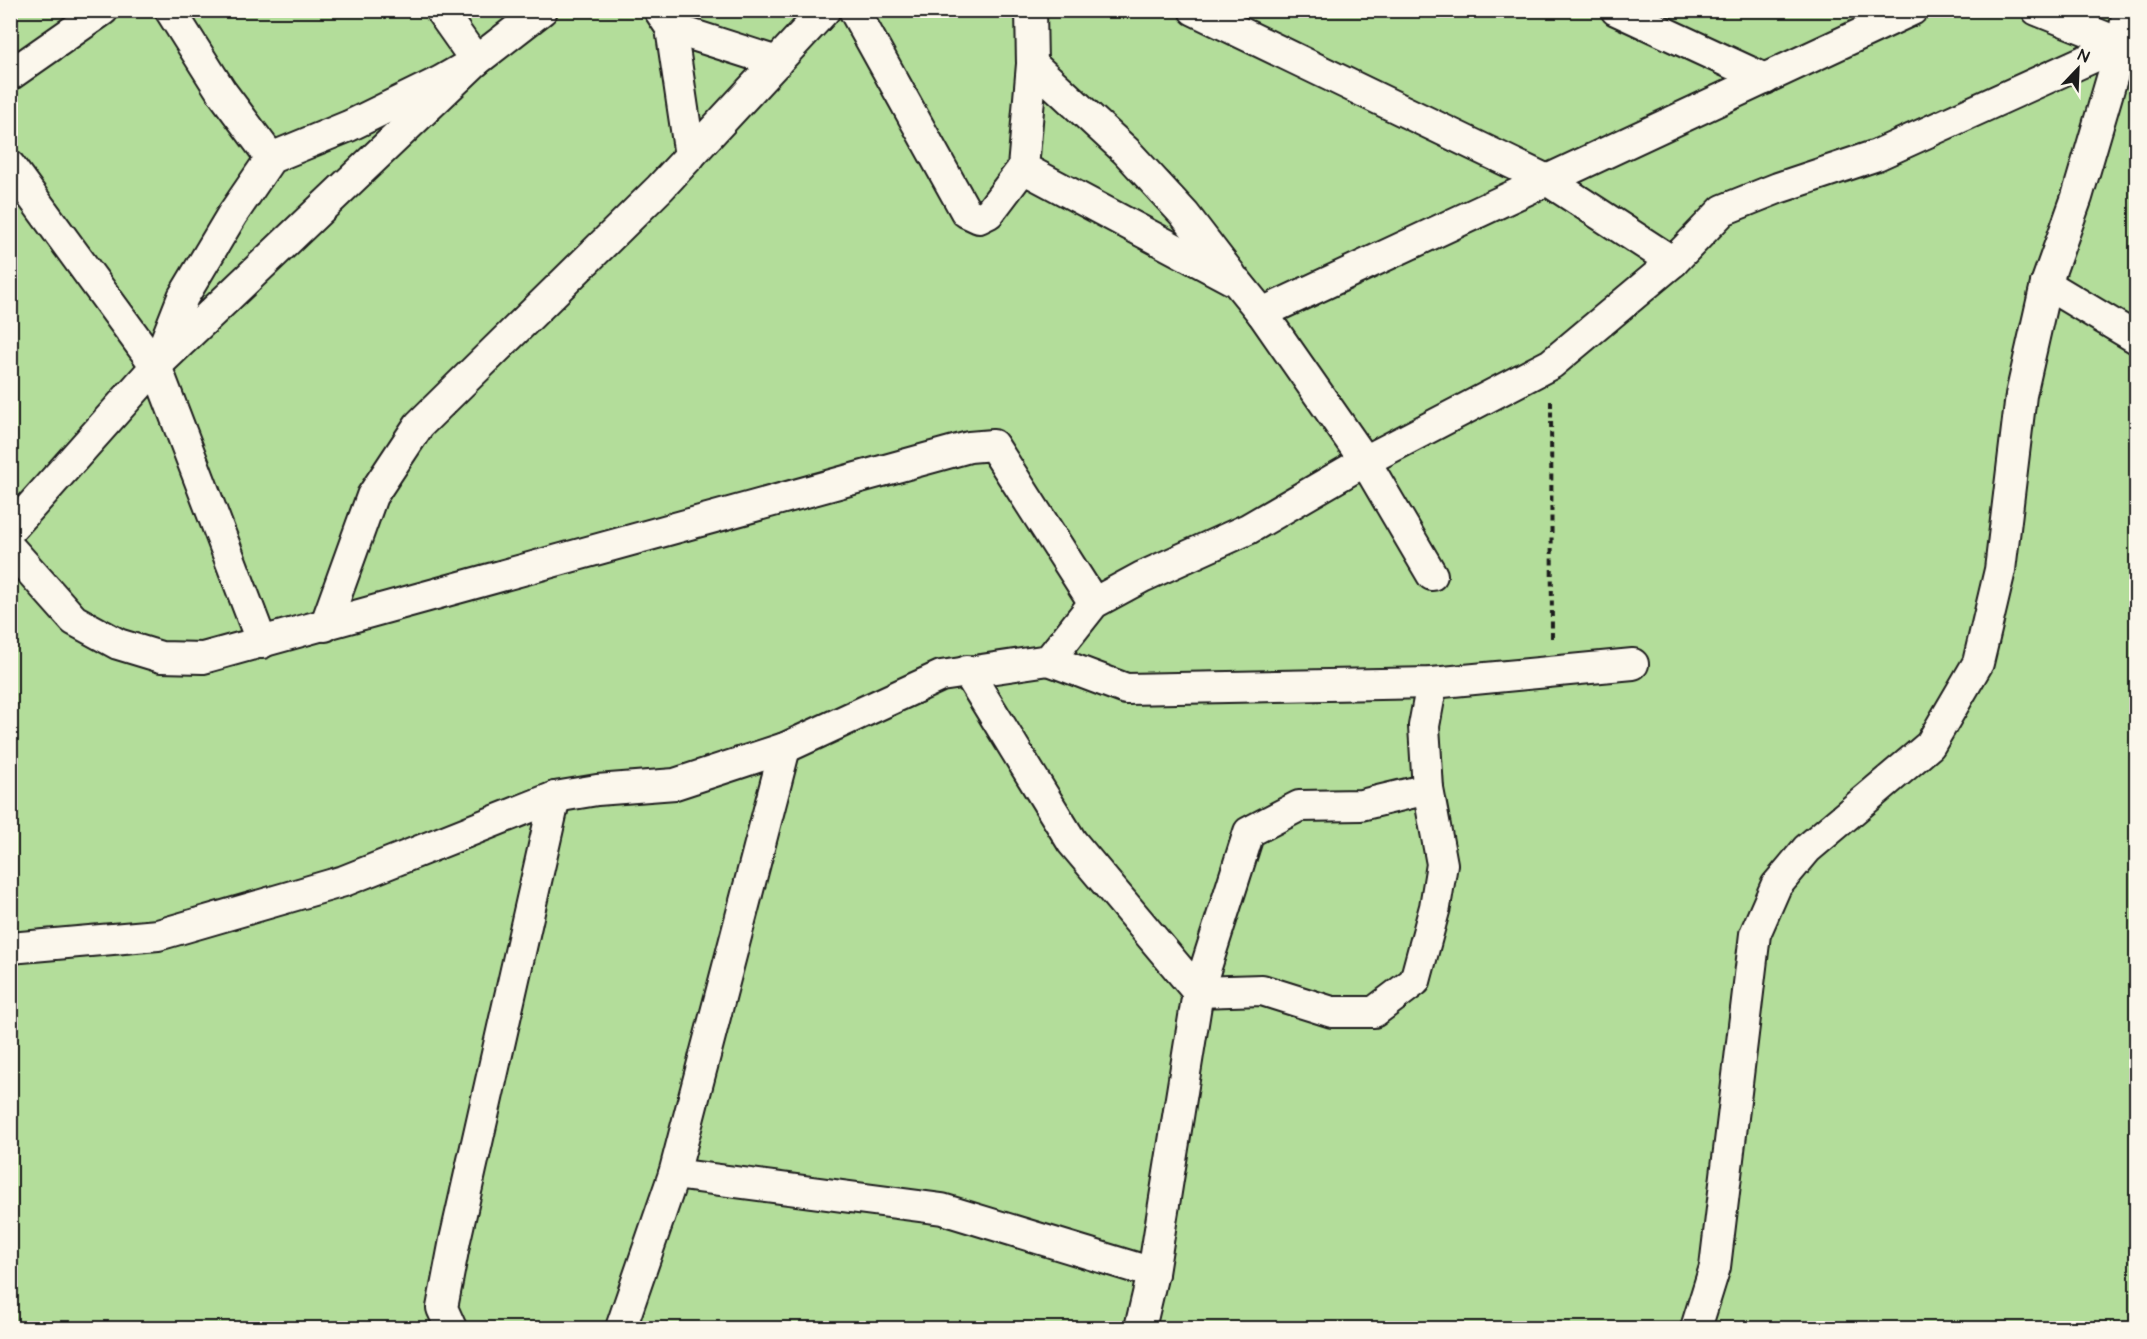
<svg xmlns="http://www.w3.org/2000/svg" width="2147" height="1339" font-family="'Architects Daughter',sans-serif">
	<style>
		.green { fill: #b3dd9a; stroke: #687c5b; stroke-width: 1.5 }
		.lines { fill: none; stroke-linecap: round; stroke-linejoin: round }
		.minor-casing { stroke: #1c1c1c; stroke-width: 34 }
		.path { stroke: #1c1c1c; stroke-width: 4; stroke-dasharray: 6 4.5; stroke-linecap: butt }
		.minor { stroke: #fbf7ec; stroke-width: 30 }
	</style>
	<rect width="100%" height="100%" fill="#fbf7ec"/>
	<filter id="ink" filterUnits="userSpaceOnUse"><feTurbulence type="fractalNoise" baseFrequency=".0167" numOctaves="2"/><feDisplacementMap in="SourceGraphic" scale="12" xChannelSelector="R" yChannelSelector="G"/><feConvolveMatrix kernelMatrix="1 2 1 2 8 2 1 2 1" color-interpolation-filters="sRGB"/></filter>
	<g filter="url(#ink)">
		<rect class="green" x="11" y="11" width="2125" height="1317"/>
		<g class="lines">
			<defs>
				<g id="minor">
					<path d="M170,10l51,81 50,67"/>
					<path d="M659,10l12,18 19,128"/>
					<path d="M854,10l112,202 13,6 10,-5 34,-45"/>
					<path d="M1031,10l1,54 -9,104 214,114 25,31 650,-303"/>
					<path d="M1194,10l353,170 126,82"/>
					<path d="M1616,10l149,69"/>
					<path d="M2037,10l85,34"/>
					<path d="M671,28l106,34"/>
					<path d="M1032,64l94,87 59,64 46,60"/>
					<path d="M10,75l93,-65"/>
					<path d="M10,166l146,200 106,277"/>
					<path d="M2046,284l90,54"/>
					<path d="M1262,313l103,148 67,114"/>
					<path d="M159,358l24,-61 49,-82 39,-57 78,-32 92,-45 35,-20 66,-51"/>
					<path d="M10,530l146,-164 320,-305 -36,-51"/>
					<path d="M10,548l64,72 44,24 43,13 42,1 766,-211 24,-2 101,158"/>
					<path d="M325,626l47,-130 47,-71 241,-237 165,-178"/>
					<path d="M1049,660l77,29 306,-6 201,-19"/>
					<path d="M967,671l105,171 126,150 64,-2 70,22h42l41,-31 20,-74 7,-43 -14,-75 -4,-63 8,-43"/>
					<path d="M10,948l148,-13 186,-54 211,-84 42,-7 78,-6 110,-36 156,-72 108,-16 45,-57 48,-26 106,-48 117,-68 186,-97 122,-102 50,-52 55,-22 99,-33 245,-111"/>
					<path d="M674,1174l268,35 211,64"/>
					<path d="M451,1328l-9,-20 13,-68 100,-443"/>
					<path d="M621,1328l53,-154 111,-426"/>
					<path d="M1140,1328l13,-55 45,-281 51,-160 50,-26 62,-1 67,-16"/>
					<path d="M1696,1328l19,-61 40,-333 21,-48 31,-37 123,-104 48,-82 22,-93 21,-175 25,-111 31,-87 45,-153 6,-34"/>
				</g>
			</defs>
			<use href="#minor" class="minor-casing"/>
			<path class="path" d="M1551,401l1,238"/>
			<use href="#minor" class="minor"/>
		</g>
	</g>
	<rect width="2147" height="1339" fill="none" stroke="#fbf7ec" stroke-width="36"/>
	<rect x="18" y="18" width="2111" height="1303" fill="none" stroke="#1c1c1c" stroke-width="2" filter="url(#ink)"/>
	<g transform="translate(2078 69) rotate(23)" stroke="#fbf7ec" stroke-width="4.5" paint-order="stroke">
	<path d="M0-4.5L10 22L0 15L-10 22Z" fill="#1c1c1c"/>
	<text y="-9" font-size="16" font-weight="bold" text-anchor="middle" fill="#1c1c1c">N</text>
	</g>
</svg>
